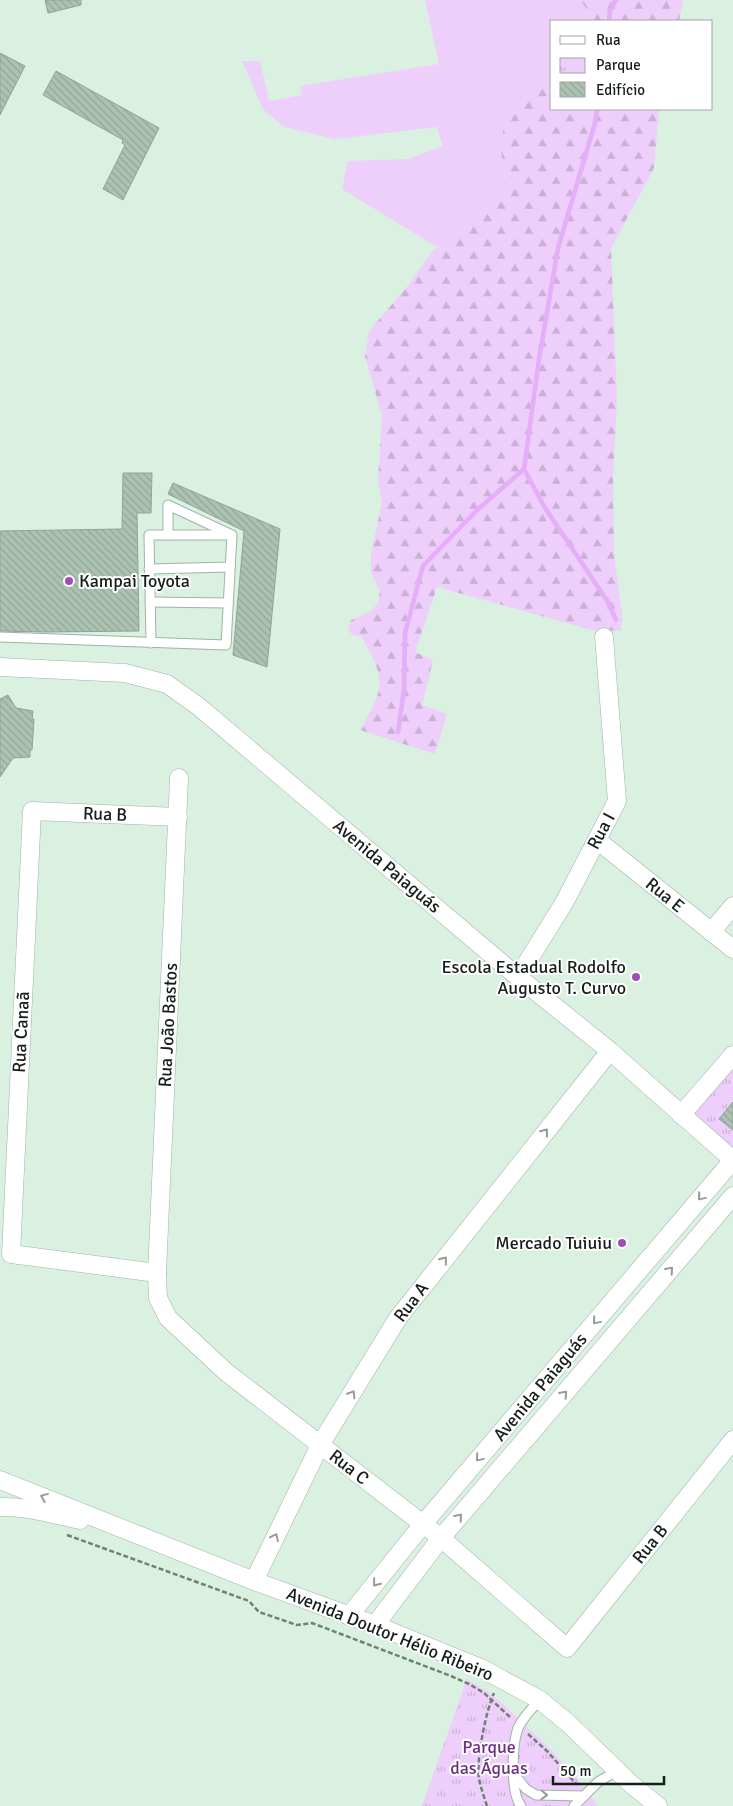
<svg xmlns="http://www.w3.org/2000/svg" width="733" height="1806" font-family="Signika,sans-serif">
	<style>
		.grass { fill: #eecefa }
		.forest { fill: url(#forest-firs) }
		.park { fill: url(#park-tufts) }
		.lines { fill: none; stroke-linecap: round; stroke-linejoin: round }
		.stream { stroke: #e4aef8; stroke-width: 4.5 }
		.building { fill: url(#building-back-hatch); stroke: #8fa496 }
		.lane-casing { stroke: #9eb4a5; stroke-width: 11 }
		.street-casing { stroke: #9eb4a5; stroke-width: 19 }
		.path { stroke: #718076; stroke-width: 2.5; stroke-dasharray: 5 2.5; stroke-linecap: butt }
		.lane { stroke: #fff; stroke-width: 9 }
		.street { stroke: #fff; stroke-width: 18 }
		.oneway { stroke: #969a98 }
		.poi-dot { fill: #9f4cbb; stroke: #fff; stroke-width: 2 }
		.labels { text-anchor: middle; stroke-width: 4; stroke-linejoin: round; paint-order: stroke }
		.poi-label { font-size: 18px; fill: #161e19; stroke: #fff; text-anchor: end }
		.street-label { font-size: 18px; fill: #161e19; stroke: #fff }
		.park-label { font-size: 18px; fill: #6e2e83; stroke: #fff }
	</style>
	<defs>
		<pattern id="forest-firs" width="22" height="20" patternUnits="userSpaceOnUse" patternTransform="scale(1.25)"><rect width="22" height="20" fill="#eecefa"/><path d="M5 1l3.5 6h-7zM16 11l3.5 6h-7z" fill="#cbb0d6"/></pattern>
		<pattern id="park-tufts" width="24" height="20" patternUnits="userSpaceOnUse" patternTransform="scale(1.25)"><rect width="24" height="20" fill="#eecefa"/><path d="M3 7l-1-3M5 7V3M7 7l1-3M15 17l-1-3M17 17v-4M19 17l1-3" fill="none" stroke="#cbb0d6"/></pattern>
		<pattern id="building-back-hatch" width="6" height="6" patternUnits="userSpaceOnUse" patternTransform="scale(1.25)"><rect width="6" height="6" fill="#acc2b3"/><path d="M-1 5l2 2M0 0l6 6M5-1l2 2" fill="none" stroke="#93a699"/></pattern>
	</defs>
	<rect width="100%" height="100%" fill="#daf0e1"/>
	<path class="grass" d="M425,0h155l16,21h-44v50l-21,16 -30,64 5,31 -22,22 -47,43 -95,-58 6,-28 61,-2 34,-13 -6,-19 -102,12 -51,-12 -21,-18 -21,-48h18l9,40 33,-6 -2,-9 139,-22z"/>
	<g class="forest">
		<path d="M580,0h103l-4,21h-83z"/>
		<path d="M552,71v38h107l-5,59 -43,80 6,150 -4,81 1,75 8,60 -1,17 -29,-1 -155,-43 -22,65 18,8 -11,45 25,9 -12,40 -75,-24c26,-43 26,-51 1,-94l-9,-1 -4,-7 3,-8 18,-8 9,-8 2,-13 -9,-19v-18l11,-52 -4,-22 4,-65 -17,-58 4,-26 38,-44 24,-34 75,-71 -5,-31 3,-29 27,-35z"/>
	</g>
	<g class="park">
		<path d="M733,1061v89l-44,-38z"/>
		<path d="M467,1679l21,13 13,10 45,43 24,25 28,36h-176z"/>
	</g>
	<g class="lines">
		<g class="stream">
			<path d="M609,21l1,-11 6,-10"/>
			<path d="M524,469l21,39 63,94 8,18"/>
			<path d="M398,732l6,-42 1,-57 18,-67 53,-55 48,-42 15,-110 19,-111 37,-125 2,-14"/>
		</g>
	</g>
	<g class="building">
		<path d="M45,0h36v5l-33,8z"/>
		<path d="M0,53l25,13 -25,49z"/>
		<path d="M56,71l103,57 -36,72 -20,-11 22,-44 -3,-2 1,-3 -80,-45z"/>
		<path d="M123,473h29l-1,40h-14l2,118 -95,1 -44,-1v-100l122,-2z"/>
		<path d="M173,483l107,46 -13,138 -34,-12 11,-124 -76,-37z"/>
		<path d="M8,695l8,13 17,3 -1,8h2l-2,31h-2v7l-17,1 -13,19v-78z"/>
		<path d="M733,1102v28l-14,-11z"/>
	</g>
	<g class="lines">
		<defs>
			<g id="lane">
				<path d="M149,569l81,-2"/>
				<path d="M150,602l78,1"/>
				<path d="M0,637l226,8 6,-110 -64,-30v30"/>
				<path d="M151,643l-2,-108h79"/>
				<path d="M514,1774l12,15 10,6 47,1"/>
				<path d="M521,1806c-11,-14 -9,-61 -3,-78 5,-11 14,-20 22,-28"/>
				<path d="M574,1806l24,-24 20,-12"/>
			</g>
			<g id="street">
				<path d="M0,667l125,6 42,11 31,22 320,271 92,74 123,109"/>
				<path d="M179,778l-22,495 1,25 10,20 58,54 215,166 126,110 166,-208"/>
				<path d="M597,840l136,109"/>
				<path d="M711,932l22,-26"/>
				<path d="M518,977l46,-74 53,-102 -13,-164"/>
				<path d="M681,1115l52,-60"/>
				<path d="M157,1273l-146,-19 21,-443 146,6"/>
				<path d="M0,1480l254,101 121,44 106,43 59,32 29,24 62,60 27,22"/>
				<path d="M0,1507c26,-1 54,8 80,13"/>
				<path d="M254,1581l66,-136 78,-127 212,-267"/>
				<path d="M349,1616l74,-92 310,-364"/>
				<path d="M375,1625l66,-87 292,-342"/>
			</g>
		</defs>
		<use href="#lane" class="lane-casing"/>
		<use href="#street" class="street-casing"/>
		<g class="path">
			<path d="M67,1535l182,66 10,11 38,13 15,-2 139,53 18,8 15,9 27,25"/>
			<path d="M528,1734l20,18 28,32"/>
			<path d="M487,1806c-3,-9 -6,-18 -8,-27 -3,-20 7,-68 15,-86"/>
		</g>
		<use href="#lane" class="lane"/>
		<use href="#street" class="street"/>
	</g>
	<defs><path id="oneway-chevron" d="M-2-3.5L2.5 0L-2 3.5" fill="none" stroke-width="1.6" stroke-linecap="round" stroke-linejoin="round" transform="scale(1.25)"/></defs>
	<g class="oneway">
		<use href="#oneway-chevron" transform="translate(545 1132) rotate(-52)"/>
		<use href="#oneway-chevron" transform="translate(701 1197) rotate(130)"/>
		<use href="#oneway-chevron" transform="translate(444 1260) rotate(-52)"/>
		<use href="#oneway-chevron" transform="translate(670 1270) rotate(-49)"/>
		<use href="#oneway-chevron" transform="translate(596 1321) rotate(130)"/>
		<use href="#oneway-chevron" transform="translate(352 1394) rotate(-58)"/>
		<use href="#oneway-chevron" transform="translate(564 1394) rotate(-49)"/>
		<use href="#oneway-chevron" transform="translate(479 1458) rotate(130)"/>
		<use href="#oneway-chevron" transform="translate(44 1497) rotate(-158)"/>
		<use href="#oneway-chevron" transform="translate(459 1517) rotate(-49)"/>
		<use href="#oneway-chevron" transform="translate(275 1537) rotate(-64)"/>
		<use href="#oneway-chevron" transform="translate(376 1583) rotate(129)"/>
		<use href="#oneway-chevron" transform="translate(544 1795) rotate(2)"/>
	</g>
	<g class="poi-dot">
		<circle cx="69" cy="581" r="5"/>
		<circle cx="636" cy="977" r="5"/>
		<circle cx="622" cy="1243" r="5"/>
	</g>
	<g class="labels">
		<g class="poi-label">
			<text x="79" y="587" text-anchor="start">Kampai Toyota</text>
			<text x="626" y="973">Escola Estadual Rodolfo<tspan x="626" dy="21">Augusto T. Curvo</tspan></text>
			<text x="612" y="1249">Mercado Tuiuiu</text>
		</g>
		<g class="street-label">
			<text transform="translate(105 814) rotate(2)" y="6">Rua B</text>
			<text transform="translate(601 831) rotate(-62)" y="6">Rua I</text>
			<text transform="translate(387 866) rotate(40)" y="6">Avenida Paiaguás</text>
			<text transform="translate(665 895) rotate(39)" y="6">Rua E</text>
			<text transform="translate(168 1025) rotate(-87)" y="6">Rua João Bastos</text>
			<text transform="translate(21 1032) rotate(-87)" y="6">Rua Canaã</text>
			<text transform="translate(411 1302) rotate(-53)" y="6">Rua A</text>
			<text transform="translate(540 1387) rotate(-50)" y="6">Avenida Paiaguás</text>
			<text transform="translate(349 1467) rotate(38)" y="6">Rua C</text>
			<text transform="translate(650 1544) rotate(-51)" y="6">Rua B</text>
			<text transform="translate(390 1634) rotate(22)" y="6">Avenida Doutor Hélio Ribeiro</text>
		</g>
		<g class="park-label">
			<text x="489" y="1753">Parque<tspan x="489" dy="21">das Águas</tspan></text>
		</g>
	</g>
	<rect x="550" y="20" width="162" height="90" fill="#ffffff" stroke="#a2a5a3"/>
	<rect x="560" y="36" width="25" height="8" fill="#ffffff" stroke="#a2a5a3"/>
	<text x="596" y="45" font-size="15" fill="#161e19">Rua</text>
	<rect x="560" y="58" width="25" height="15" fill="url(#park-tufts)" stroke="#a2a5a3"/>
	<text x="596" y="70" font-size="15" fill="#161e19">Parque</text>
	<rect x="560" y="82" width="25" height="15" fill="url(#building-back-hatch)" stroke="#a2a5a3"/>
	<text x="596" y="95" font-size="15" fill="#161e19">Edifício</text>
	<path d="M553 1776v8h111v-8" fill="none" stroke="#161e19" stroke-width="2.5"/>
	<text x="560" y="1776" font-size="15" fill="#161e19" stroke="#ffffff" stroke-width="4" paint-order="stroke">50 m</text>
</svg>
